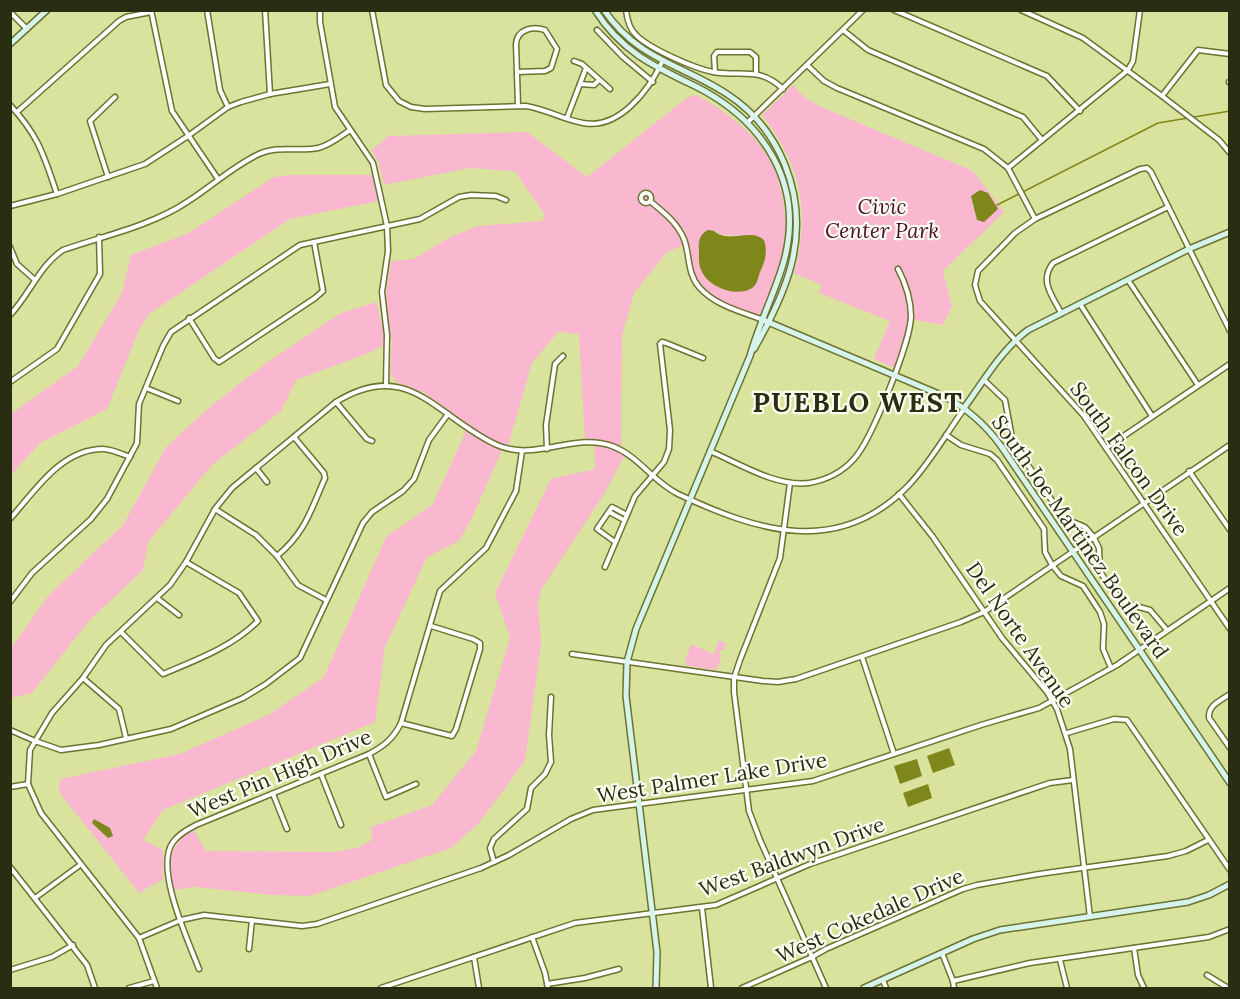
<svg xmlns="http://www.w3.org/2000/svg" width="1240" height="999" font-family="Lora,serif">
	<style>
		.green { fill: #f9b8d0; fill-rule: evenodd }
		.water { fill: #7d871a }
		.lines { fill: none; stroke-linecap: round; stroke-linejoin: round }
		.stream { stroke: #7d871a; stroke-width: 1.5 }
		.street-casing { stroke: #6b7330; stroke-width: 7 }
		.secondary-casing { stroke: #6b7330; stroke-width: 8 }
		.street { stroke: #fff; stroke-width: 4 }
		.secondary { stroke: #d6f3ec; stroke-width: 5 }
		.labels { text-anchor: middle; stroke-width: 4.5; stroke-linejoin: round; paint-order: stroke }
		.park-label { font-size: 21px; font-style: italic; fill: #4c102d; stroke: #fcfef1 }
		.street-label { font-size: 21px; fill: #292d11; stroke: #fcfef1 }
		.district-label { font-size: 27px; font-weight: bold; letter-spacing: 1.5px; fill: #292d11; stroke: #fcfef1 }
	</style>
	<rect width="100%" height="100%" fill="#d9e39d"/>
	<g class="green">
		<path d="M793,85l10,11 14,9 156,66 31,41 -61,59 9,35 -9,19 -32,-6 -15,50 -22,-10 16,-38 -71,-28 3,-8 -28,-12c17,-62 7,-108 -32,-158z"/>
		<path d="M697,95c47,28 80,54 87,112 2,15 4,31 0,46 -5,21 -15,41 -23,60l-4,2c-23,-9 -56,-16 -64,-42 -5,-15 -6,-32 -9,-46l-3,5 3,8v5l-17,7 -33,41 -12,43 -1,111 -20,-7 -16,1 -6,-107 -21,-2 -26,31 -24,83 -17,-6 -13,-8 -53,-39 -29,-11 -6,-9 2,-31 -7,-42 6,-39 23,-2 36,-22 28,-11 64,-5 3,-6 -30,-44 -46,-3 -85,17 -6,-24 -7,-10 17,-15 139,-4 60,45 101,-80zM716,231l5,4 34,1 -24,55c-31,-10 -30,-17 -32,-46z"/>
		<path d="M290,175h82l6,26 -88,18 -141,95 -10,16 -32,79 -67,34 -29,32v-61l67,-48 44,-73 9,-38 58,-22 85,-56z"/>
		<path d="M376,302l8,30 -1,14 -14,7 -73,27 -15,31 -69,54 -64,77 -5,28 -55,52 -56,71 -21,5v-50l38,-53 74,-70 43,-78 45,-41 54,-42 74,-50z"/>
		<path d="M762,392l8,2 2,10 -19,2 3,-13z"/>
		<path d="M467,429l35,21 -30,68 -13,23 -32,16 -42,90 -10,75 -212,88 -20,30 20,10v29l-24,14 -80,-101 1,-13 120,-25 90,-40 54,-37 62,-140 47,-33z"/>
		<path d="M594,445l19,4 12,6 -21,39 -62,94 -4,13 3,43 -16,117 -46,62 -28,25 -141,48 -38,-1 -76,-8 -23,3c-7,-30 -4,-43 20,-61l13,22 130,1 21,-4 15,-8 -1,-13 61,-22 44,-54 34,-113 -15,-45 56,-114 44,-10z"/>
		<path d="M719,640l7,4 -3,7 -3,-1 -1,4 3,1 -6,15 -29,-4 -2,-4 6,-18 23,10z"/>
	</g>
	<g class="water">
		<path d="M980,190l8,3 10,16 -14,13 -7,-2 -6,-24z"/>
		<path d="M708,230c7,0 7,3 13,5 14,5 31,-6 43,5 4,11 1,22 -4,32 -2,6 -3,13 -8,16 -15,10 -43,-1 -50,-16 -4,-7 -3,-15 -3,-23 -1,-8 1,-15 9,-19z"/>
		<path d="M949,748l6,17 -22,8 -6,-17z"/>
		<path d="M917,759l5,17 -22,8 -6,-18z"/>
		<path d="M928,784l4,14 -24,9 -5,-14z"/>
		<path d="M94,819l16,9 3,8 -5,2 -16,-15z"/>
	</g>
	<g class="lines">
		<path class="stream" d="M997,205l161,-82 72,-12"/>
		<defs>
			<g id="street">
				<path d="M151,10l21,101 46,68"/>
				<path d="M207,10l13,80 8,17"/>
				<path d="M265,10l5,84"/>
				<path d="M320,10v12l15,85 38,56 14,63 1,25 -6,41 5,43 -1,50"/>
				<path d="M372,10l14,75 13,16 12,6 14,2 101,-3c20,3 38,14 57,17 36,7 66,-33 79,-61"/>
				<path d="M626,10c1,10 3,19 11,26 14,13 56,32 76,36 29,5 46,-6 70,17"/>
				<path d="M894,10l153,66 33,35"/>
				<path d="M1021,10l62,28 79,58 57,44 11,13"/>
				<path d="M10,12l17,17"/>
				<path d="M597,30l26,27 30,25"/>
				<path d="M843,30l25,20 155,67 19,23"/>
				<path d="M574,61l8,3 28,25"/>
				<path d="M807,65l17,16 13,7 147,61 24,19 27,51"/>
				<path d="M517,72l28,-1 6,-3 6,-19 -12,-19c-12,-4 -28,-1 -29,14l2,61"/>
				<path d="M715,72l-1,-16 3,-4h33l6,5v17"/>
				<path d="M1229,82h1"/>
				<path d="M580,84l14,1 5,-5"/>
				<path d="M1162,96l36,-46 32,4"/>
				<path d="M10,105c29,31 34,51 47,89"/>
				<path d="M17,112l102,-91 7,-4 25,-5"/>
				<path d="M567,118l19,-50"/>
				<path d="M748,122l115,-112"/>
				<path d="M1008,168l120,-98 5,-9 7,-51"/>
				<path d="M108,177l-18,-56 25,-24"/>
				<circle cx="646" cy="198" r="5"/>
				<path d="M650,201c13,11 27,21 34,38 6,16 3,34 15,48 14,17 42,25 62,32"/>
				<path d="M10,206l47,-12 88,-30 43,-28 40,-29 13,-5 29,-8 60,-10"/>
				<path d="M10,247l7,17 18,16"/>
				<path d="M1128,280l70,105"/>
				<path d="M1080,304l72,112"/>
				<path d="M1061,313c-9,-18 -22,-32 -8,-50l115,-56"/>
				<path d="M10,315c20,-21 29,-49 53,-65 40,-14 88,-24 124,-48 24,-15 46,-36 72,-48 19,-9 40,-2 59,-6 12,-3 22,-11 32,-18"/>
				<path d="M189,318l25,40 5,4 96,-64 8,-7 -9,-49"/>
				<path d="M1230,331l-79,-159 -4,-4 -7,1 -105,50 -20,14 -37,38 -3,14 5,16 104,115 146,213"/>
				<path d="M984,380l21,20 8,43 48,71 5,5 19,8 8,9 6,12 1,24 18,25 10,7 22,6 17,20"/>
				<path d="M10,382l47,-33 43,-75 -1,-37"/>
				<path d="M146,388l32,13"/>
				<path d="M336,402l31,37 5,2"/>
				<path d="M946,435l15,10 29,9 7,6 47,69 1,23 7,13 9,11 22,10 17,26 4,12 -1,25 8,19"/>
				<path d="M1106,448l124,-84"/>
				<path d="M547,449l-1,-24 9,-61 8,-8"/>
				<path d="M710,451c30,13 66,36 99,32 17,-3 33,-11 44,-23 18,-18 57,-117 58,-143 0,-17 -5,-33 -13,-48"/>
				<path d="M256,468l11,14"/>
				<path d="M1189,471l41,59"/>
				<path d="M790,483l-10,75 -40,102 -6,18v14l15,119 11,29 66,148"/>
				<path d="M899,494l34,43 69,101 45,54 10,17 13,40 20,168"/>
				<path d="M215,509l41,26 21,21 21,29 28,15"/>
				<path d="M609,512l15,8"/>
				<path d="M10,519c25,-28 51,-70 93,-70 8,0 19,5 27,8"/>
				<path d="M615,542l-18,-13 15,-22 15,8"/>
				<path d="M277,556c28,-23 34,-46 48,-78l-1,-5 -30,-36"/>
				<path d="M605,567l30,-71 29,-34 5,-13 1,-19 -10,-86 2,-2 4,1 37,15"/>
				<path d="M157,598l22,17"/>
				<path d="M10,602l22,-29 59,-54 16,-20 30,-56 2,-39 24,-58 8,-14 129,-87 120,-26 39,-22 12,-2 25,1 10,4"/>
				<path d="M121,632l42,42c33,-14 69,-27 95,-53l-19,-28 -53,-31"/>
				<path d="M572,654l191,27 15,1 18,-3 165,-57 23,-10 246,-167"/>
				<path d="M862,657l32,97"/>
				<path d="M83,678l36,31 7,29"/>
				<path d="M1230,694c-10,7 -22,11 -21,24l21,30"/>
				<path d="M401,723l51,13 4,-7 24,-80v-6l-7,-4 -42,-13"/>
				<path d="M10,730l25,11 26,9 38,-5 72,-16 72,-31 23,-14 34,-26 63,-135 9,-11 31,-21 11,-12 15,-39 19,-26"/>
				<path d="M1067,733l47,-14 13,1 103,150"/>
				<path d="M369,754l17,43 30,-13"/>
				<path d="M321,774l20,51"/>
				<path d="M10,787l18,-3"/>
				<path d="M273,794l14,35"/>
				<path d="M494,862l-4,-14 4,-9 33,-30 4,-21 14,-14 6,-12 -2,-27 2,-38"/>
				<path d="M10,867l77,98 8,23"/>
				<path d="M35,898l45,-33"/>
				<path d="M702,908l9,80"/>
				<path d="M532,937l13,36 3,15"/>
				<path d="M139,938l42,-18 23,-5 98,11 15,-2 164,-56 28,-13 62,-36 22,-9 220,-29 168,-56 58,-17 78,-43 113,-77"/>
				<path d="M1134,948l4,27 6,13"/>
				<path d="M249,949l3,-29"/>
				<path d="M942,953l11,28 1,7"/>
				<path d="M474,957l5,31"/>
				<path d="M1060,960l7,28"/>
				<path d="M199,969c-11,-29 -45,-101 -26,-127 6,-8 15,-13 23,-17l173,-71c15,-8 24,-15 32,-31l39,-132 46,-43 30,-57 6,-40"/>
				<path d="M10,970l42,-13 21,-12"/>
				<path d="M1207,975l21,13"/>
				<path d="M883,980l3,8"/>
				<path d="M953,981l77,-18 179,-26 21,-8"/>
				<path d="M547,984l38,-6 34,-9"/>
				<path d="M129,988l25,-7"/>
				<path d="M157,988l-18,-50 -98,-125 -13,-29 2,-34 22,-37 31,-35 23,-33 64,-60 16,-23 29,-53 17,-21 104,-86c73,-45 100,15 161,43 38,17 77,-13 115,1 27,10 41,36 66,48 79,37 160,64 230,-8 22,-23 38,-52 56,-77"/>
				<path d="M381,988l194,-65 141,-18 94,-41 240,-81 23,-3"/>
				<path d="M742,988l70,-31 14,-8 137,-60 14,-4 62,-11 129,-18 18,-5 22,-11"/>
			</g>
			<g id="secondary">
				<path d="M595,10c26,41 58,56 100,76 68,34 110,97 89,175 -9,32 -25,62 -34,95l-114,273 -9,33 -1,34 31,256 -1,36"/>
				<path d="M604,10c34,50 77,54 123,84 54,35 79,101 66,163 -6,31 -23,64 -39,92"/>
				<path d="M10,44l37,-34"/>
				<path d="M761,319l180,76c25,12 44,29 60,51l229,337"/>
				<path d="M964,408c19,-26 37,-58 64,-78l161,-81 41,-17"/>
				<path d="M864,988l109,-49 27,-9 188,-28 21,-7 21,-11"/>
			</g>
		</defs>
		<use href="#street" class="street-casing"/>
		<use href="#secondary" class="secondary-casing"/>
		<use href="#street" class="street"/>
		<use href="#secondary" class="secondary"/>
	</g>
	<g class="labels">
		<g class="park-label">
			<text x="882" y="214">Civic<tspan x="882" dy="24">Center Park</tspan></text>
		</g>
		<g class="street-label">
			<text transform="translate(1129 459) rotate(54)" y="7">South Falcon Drive</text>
			<text transform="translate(1080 537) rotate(55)" y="7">South Joe Martinez Boulevard</text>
			<text transform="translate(1020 635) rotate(55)" y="7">Del Norte Avenue</text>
			<text transform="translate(280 774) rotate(-23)" y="7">West Pin High Drive</text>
			<text transform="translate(712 778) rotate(-9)" y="7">West Palmer Lake Drive</text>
			<text transform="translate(792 857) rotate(-20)" y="7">West Baldwyn Drive</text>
			<text transform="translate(870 916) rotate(-24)" y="7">West Cokedale Drive</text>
		</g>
		<g class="district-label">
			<text x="858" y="412">PUEBLO WEST</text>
		</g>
	</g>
	<rect width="1240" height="999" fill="none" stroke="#292d11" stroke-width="24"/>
</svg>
